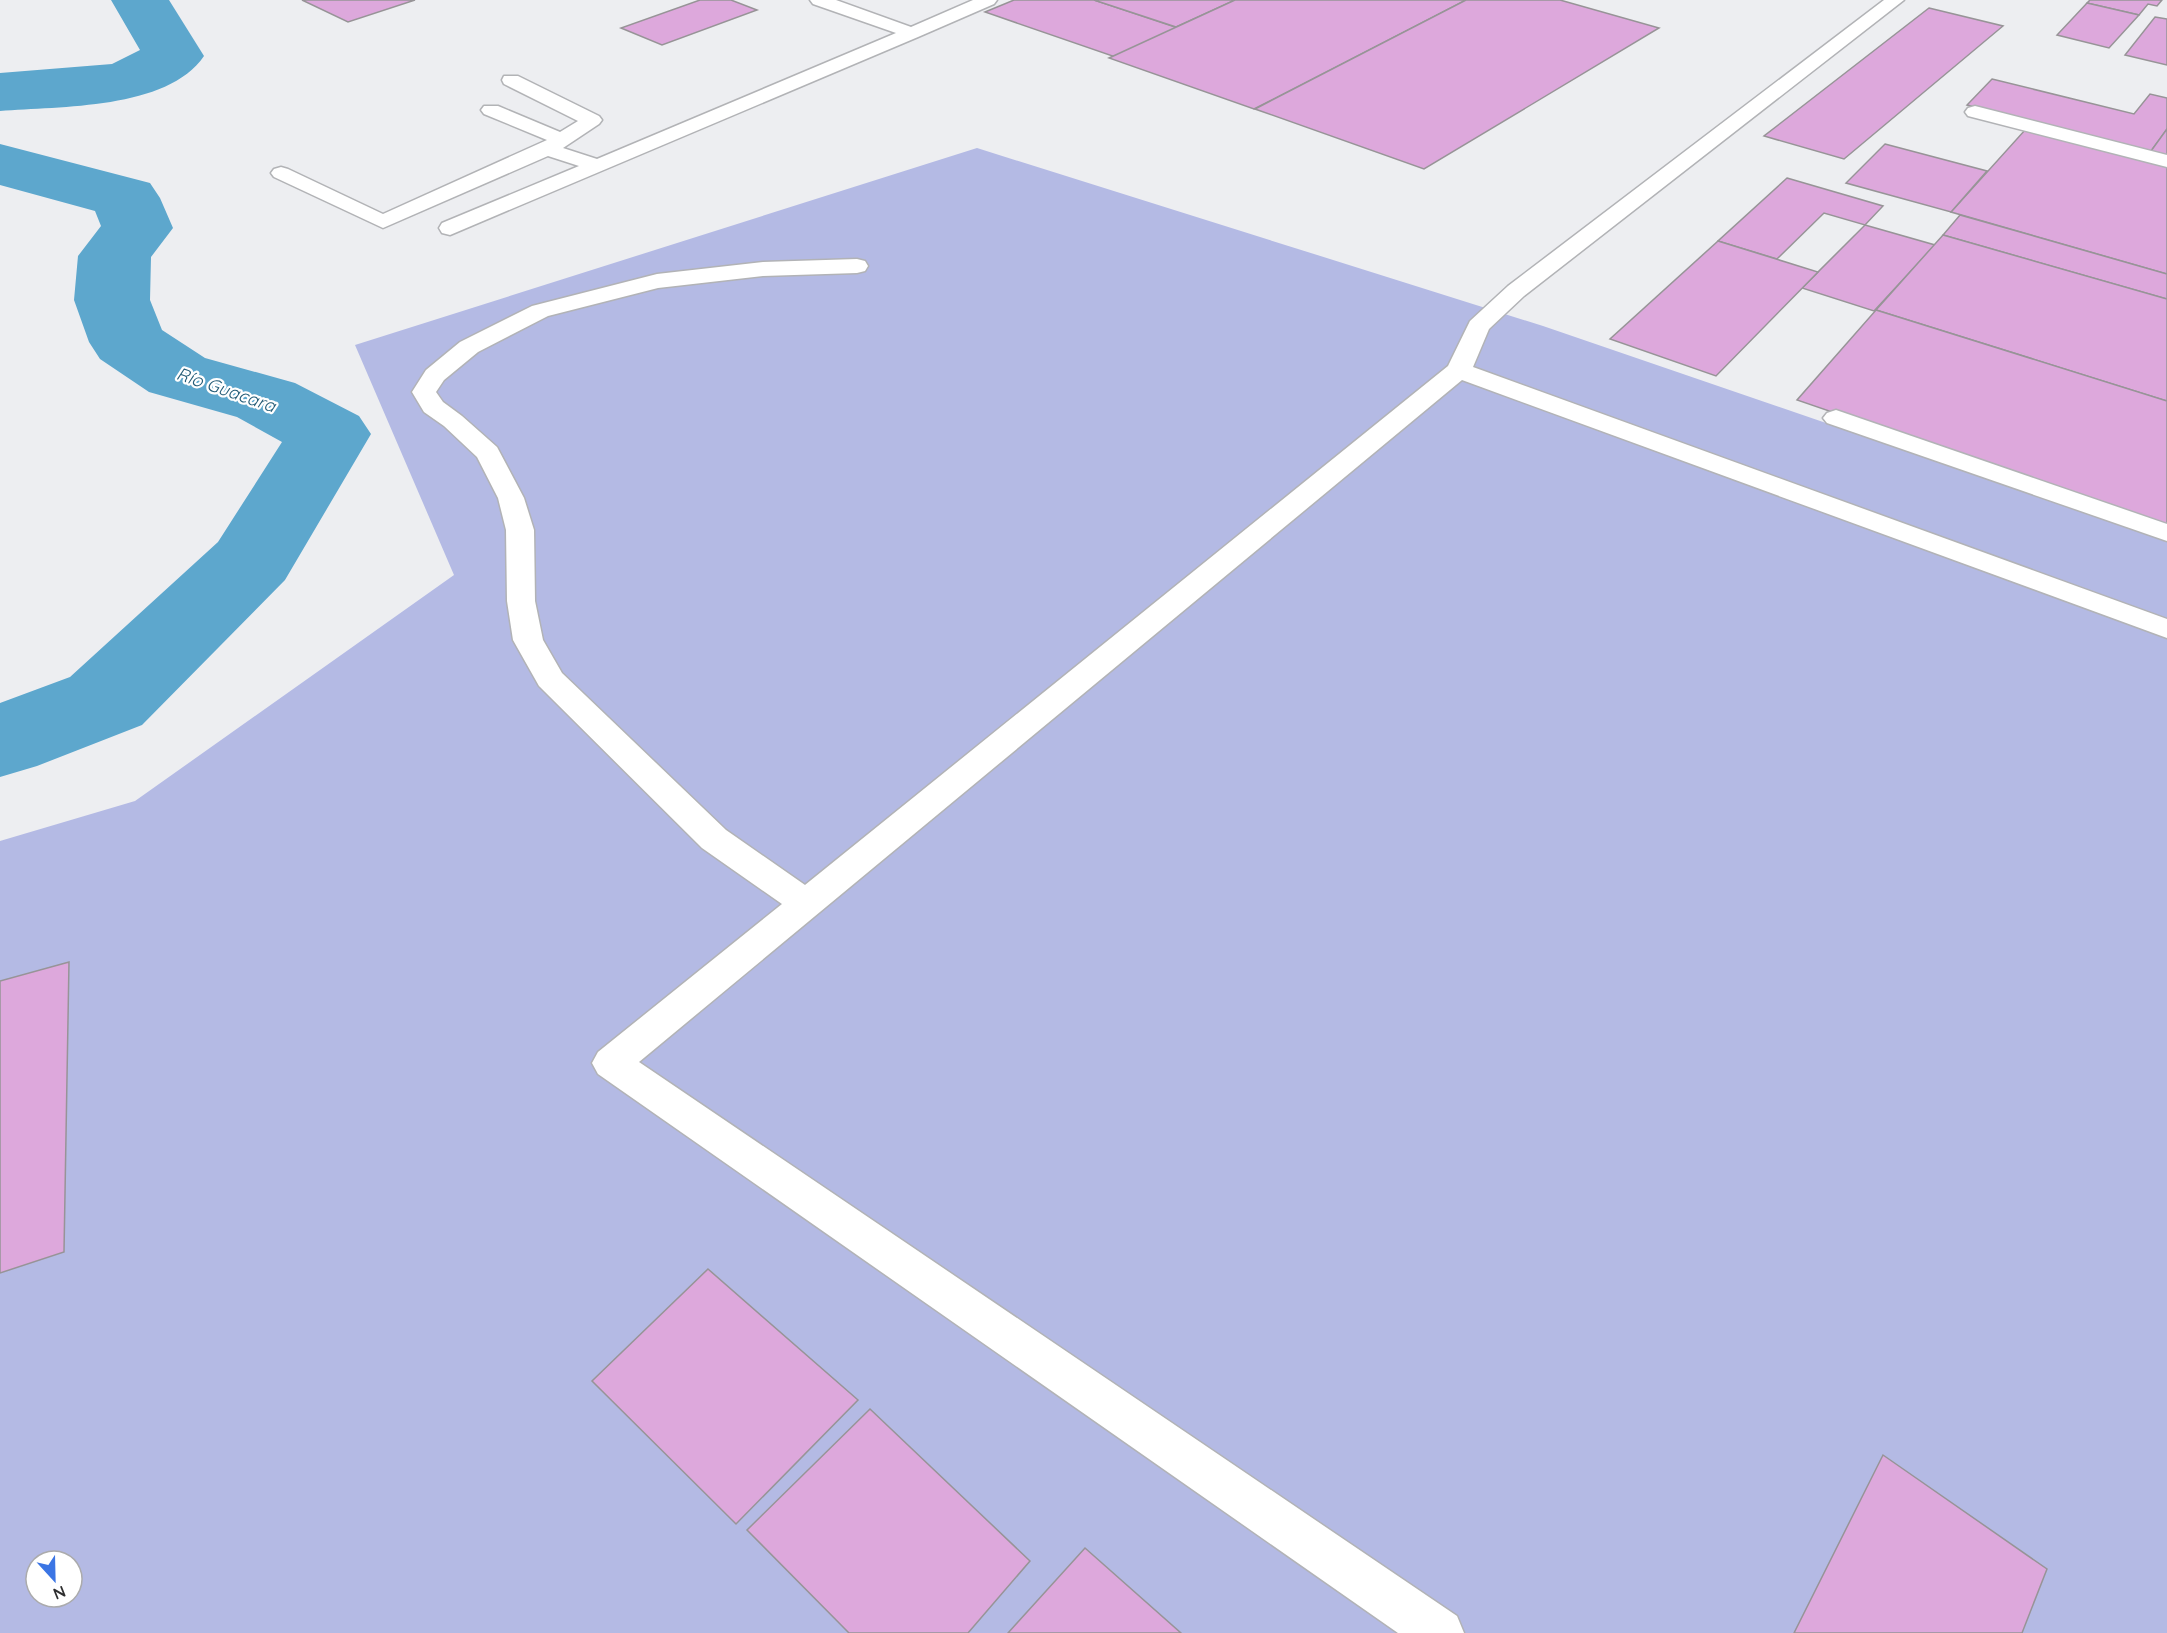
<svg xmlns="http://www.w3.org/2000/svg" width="2167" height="1633" font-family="Quicksand,sans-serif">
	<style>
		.green { fill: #b4bae4; fill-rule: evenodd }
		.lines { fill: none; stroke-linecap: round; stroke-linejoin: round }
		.river { fill: #5da7cd; fill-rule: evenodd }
		.building { fill: #dda8dc; stroke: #979497; stroke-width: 1.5 }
		.minor-casing { stroke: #b2b3b6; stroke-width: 3 }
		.minor { fill: #fff; fill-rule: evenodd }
		.labels { text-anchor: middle; stroke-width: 4.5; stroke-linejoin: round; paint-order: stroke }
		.far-water-label { font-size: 18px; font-style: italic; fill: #245c77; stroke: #fff }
	</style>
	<rect width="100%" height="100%" fill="#edeef1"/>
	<path class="green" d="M977,148l566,178 624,214v1093h-2167v-792l135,-40 319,-226 -99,-230zM36,1561h36v36h-36z"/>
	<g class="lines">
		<g class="river">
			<path d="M111,0h58l35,56c-37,54 -144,50 -204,55v-38l112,-9 28,-14z"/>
			<path d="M0,144l150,39 10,15 13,30 -22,29 -1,43 12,30 43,28 90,25 64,33 12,18 -86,146 -143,145 -105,41 -37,11v-74l70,-26 148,-135 64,-100 -45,-25 -88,-25 -49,-33 -11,-17 -15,-42 4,-44 23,-30 -6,-15 -95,-26z"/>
		</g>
	</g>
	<g class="building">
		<path d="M302,0h113l-67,22z"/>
		<path d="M700,0h31l26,10 -95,35 -41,-17z"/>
		<path d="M1014,0h80l96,32 -63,29 -142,-49z"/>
		<path d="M1094,0h141l-59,27z"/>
		<path d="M1235,0h231l-212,109 -145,-51z"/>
		<path d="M1466,0h94l99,28 -235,141 -169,-60z"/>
		<path d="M2090,0h72l-5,6 -9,-2 -9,11 -52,-12z"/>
		<path d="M2087,3l52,12 -30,33 -52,-13z"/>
		<path d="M1929,8l74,18 -159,133 -80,-23z"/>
		<path d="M2155,17l12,2v46l-42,-10z"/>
		<path d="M1992,79l142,35 16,-20 17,4v31l-16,22 -184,-46z"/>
		<path d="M2167,129v27l-16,-5z"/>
		<path d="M2025,130l142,37v107l-216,-62z"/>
		<path d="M1885,144l102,27 -36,41 -105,-29z"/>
		<path d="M1787,178l96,28 -18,19 -41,-12 -47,46 -59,-18z"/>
		<path d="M1960,215l207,59v25l-224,-64z"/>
		<path d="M1865,225l70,20 -61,66 -72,-23z"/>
		<path d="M1943,235l224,64v102l-291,-91z"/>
		<path d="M1718,241l100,31 -102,104 -106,-37z"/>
		<path d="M1876,310l291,91v126l-370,-127z"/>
		<path d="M69,962l-5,290 -64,21v-292z"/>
		<path d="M708,1269l150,131 -122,124 -144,-143z"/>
		<path d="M870,1409l160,152 -62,72h-119l-102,-103z"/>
		<path d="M1883,1455l164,114 -25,64h-228z"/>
		<path d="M1085,1548l96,85h-173z"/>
	</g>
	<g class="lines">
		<defs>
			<g id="minor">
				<path d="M810,0h26l75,27 62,-27h24l-3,4 -76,33 -468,198 -8,-2 -3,-5 3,-5 137,-57 -31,-10 -165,72 -109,-51 -3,-4 3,-4 7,-2 7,2 95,45 164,-74 -63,-26 -3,-4 3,-4h14l62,26 18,-11 -74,-37 -2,-4 2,-4h14l81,40 3,4 -3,4 -36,24 34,11 299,-126 -83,-29z"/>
				<path d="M1884,0h20l-380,296 -35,33 -16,38 694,252v19l-705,-258 -823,682 818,554 7,17h-66l-800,-559 -6,-11 6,-11 184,-148 -80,-56 -163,-162 -26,-46 -6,-39 -1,-71 -8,-32 -21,-41 -33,-31 -20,-14 -12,-20 14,-22 34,-28 72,-36 125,-32 106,-12 94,-3 8,2 3,5 -3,5 -8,2 -94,3 -105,12 -110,28 -70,36 -34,28 -8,12 7,10 19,14 35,31 27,51 10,32 1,71 8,39 19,33 164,157 79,55 643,-519 22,-45 38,-35z"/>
				<path d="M1975,106l192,49v12l-199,-51 -3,-4 3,-4z"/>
				<path d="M1836,410l331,114v17l-340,-118 -4,-5 4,-5z"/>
			</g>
		</defs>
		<use href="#minor" class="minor-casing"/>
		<use href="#minor" class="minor"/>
	</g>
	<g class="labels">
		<g class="far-water-label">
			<text transform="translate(226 390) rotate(19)" y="6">Río Guacara</text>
		</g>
	</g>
	<g transform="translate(54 1579) rotate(158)"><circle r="28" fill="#ffffff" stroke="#ababac" stroke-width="1.5"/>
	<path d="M0-4.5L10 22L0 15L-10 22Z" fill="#3b75e4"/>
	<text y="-9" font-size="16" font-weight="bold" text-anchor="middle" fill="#2e2e2f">N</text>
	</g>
</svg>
